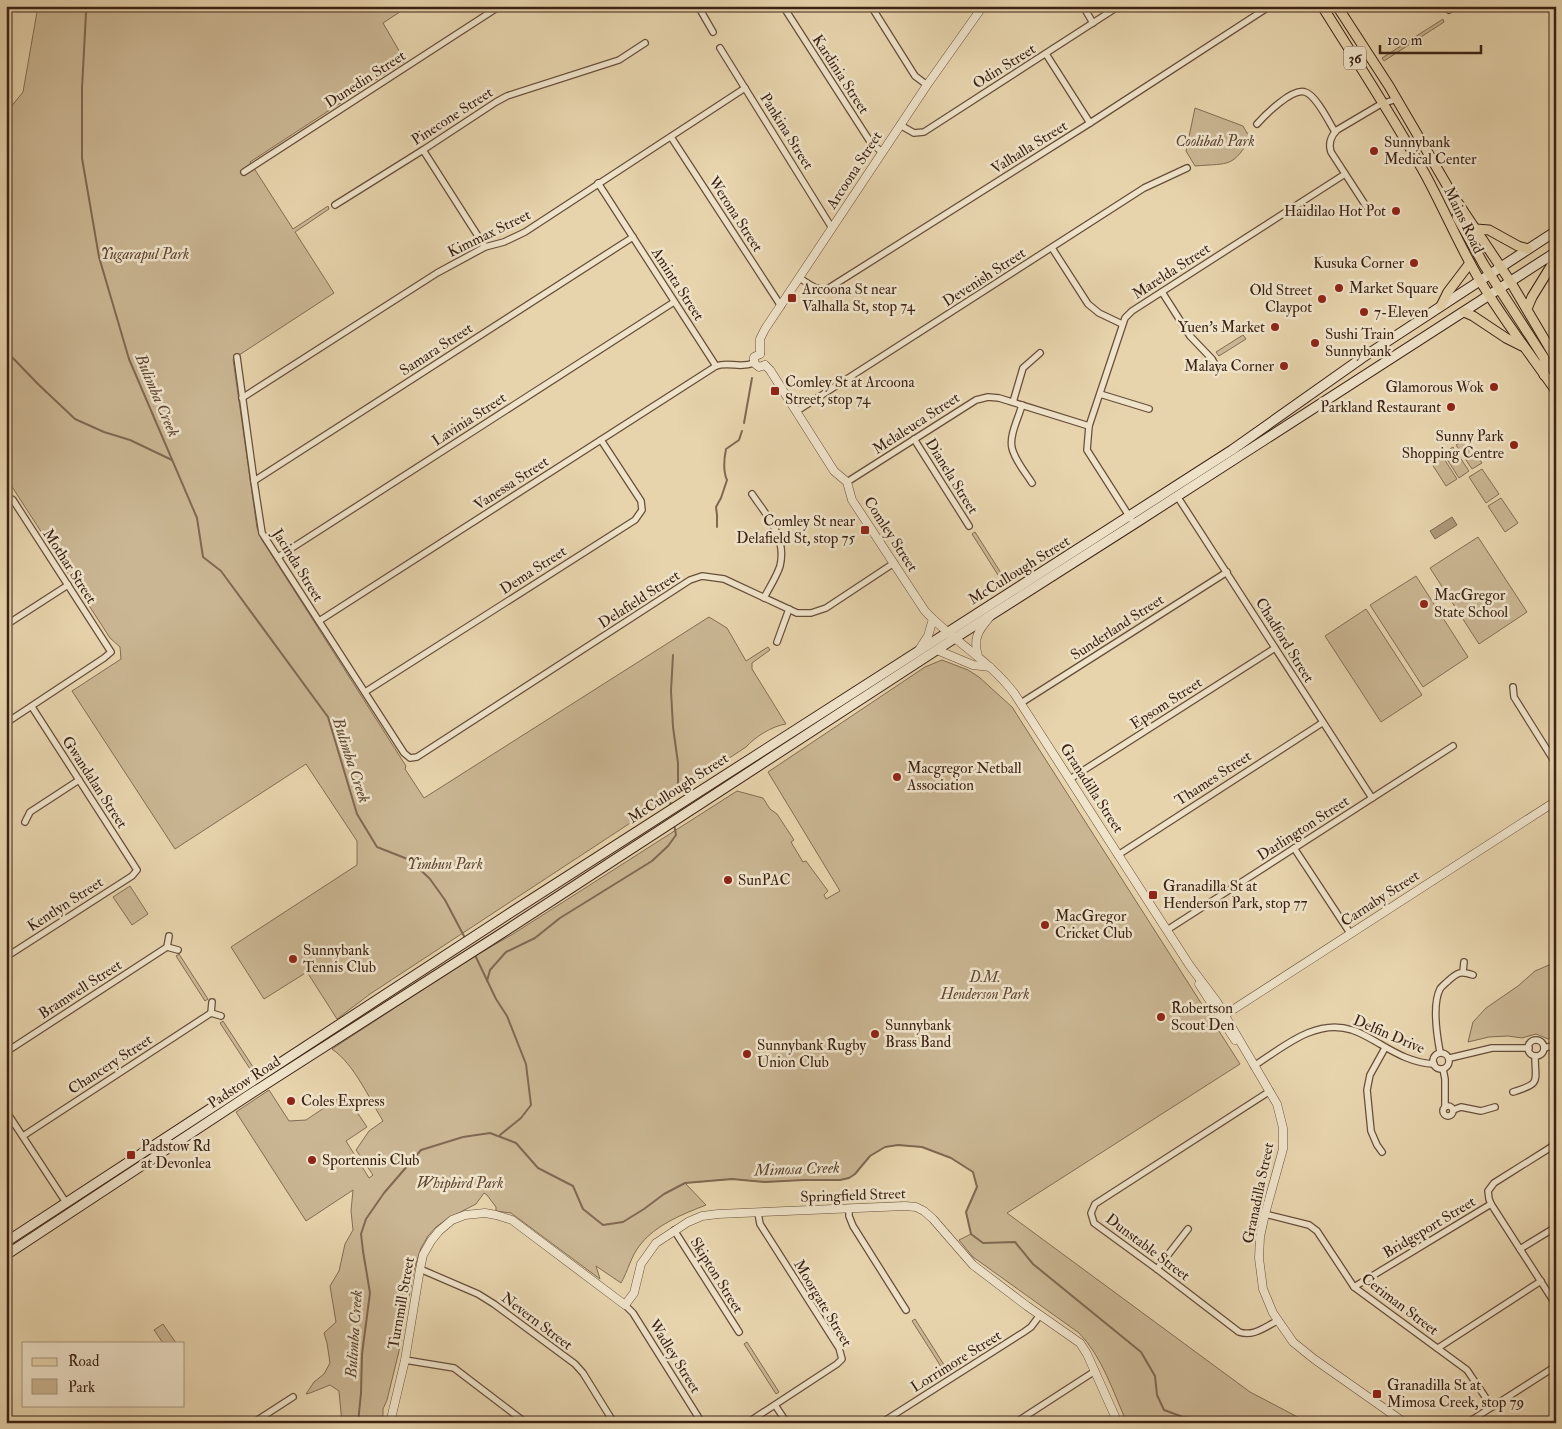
<svg xmlns="http://www.w3.org/2000/svg" width="1562" height="1429" font-family="'IM FELL Double Pica',serif">
	<style>
		.green { fill: #cab693; stroke: #836c54 }
		.water { fill: #ad9779; stroke: #806851 }
		.lines { fill: none; stroke-linecap: round; stroke-linejoin: round }
		.stream { stroke: #806851; stroke-width: 2 }
		.minor-casing { stroke: #674e3a; stroke-width: 8 }
		.tertiary-casing { stroke: #674e3a; stroke-width: 9 }
		.secondary-casing { stroke: #3c2214; stroke-width: 11 }
		.primary-casing { stroke: #3c2214; stroke-width: 11 }
		.minor { stroke: #efe3ca; stroke-width: 5.5 }
		.tertiary { stroke: #efe3ca; stroke-width: 8 }
		.secondary { stroke: #efe3ca; stroke-width: 9 }
		.primary { stroke: #e7d4ad; stroke-width: 9 }
		.poi-dot { fill: #8f2418; stroke: #efe3ca; stroke-width: 2 }
		.labels { text-anchor: middle; stroke-width: 5; stroke-linejoin: round; paint-order: stroke }
		.shield { fill: #efe3ca; stroke: #725c4b; stroke-width: 1 }
		.shield-label { font-size: 14px; font-weight: bold; fill: #3c2214 }
		.street-label { font-size: 15px; fill: #3c2214; stroke: #efe3ca }
		.park-label { font-size: 15px; font-style: italic; fill: #604734; stroke: #efe3ca }
		.poi-label { font-size: 15px; fill: #3c2214; stroke: #efe3ca; text-anchor: start }
		.water-label { font-size: 16px; font-style: italic; fill: #5e4532; stroke: #efe3ca }
	</style>
	<rect width="100%" height="100%" fill="#e7d4ad"/>
	<filter id="stains"><feTurbulence type="fractalNoise" baseFrequency=".004" numOctaves="4"/><feColorMatrix values="0 0 0 0 .2 0 0 0 0 .09 0 0 0 0 .02 0 0 0 .5 -.17"/></filter>
	<radialGradient id="worn" r=".72"><stop offset=".6" stop-color="#630" stop-opacity="0"/><stop offset="1" stop-color="#630" stop-opacity=".3"/></radialGradient>
	<g class="green">
		<path d="M38,6h371l-26,17 22,38 -155,101 43,67 35,-23 1,3 -34,23 39,61 -101,66 24,169 5,12 144,226 -1,3 19,29 285,-181 18,11 19,33 22,-14 2,3 -18,13v6l34,55c-14,2 -31,13 -40,23l-376,247 -33,25 -30,-47 -43,27 -33,-52 126,-82v-24l-51,-77 -131,85 -103,-158 49,-32 -1,-12 -10,-9 -103,-159h-1v-366l17,-21z"/>
		<path d="M1443,19l1,3 -60,39 -2,-3z"/>
		<path d="M1195,108l48,18 4,7 5,3c-20,32 -21,27 -57,30l-9,-15z"/>
		<path d="M1243,335l3,4 -27,17 -3,-4z"/>
		<path d="M1466,439l16,24 -10,6 -16,-24z"/>
		<path d="M1453,447l16,24 -10,7 -16,-25z"/>
		<path d="M1441,454l16,25 -11,7 -16,-25z"/>
		<path d="M1482,469l17,25 -13,9 -17,-26z"/>
		<path d="M1501,498l17,25 -13,9 -17,-26z"/>
		<path d="M975,532l33,52 -3,2 -33,-52z"/>
		<path d="M1478,537l49,75 -48,32 -49,-76z"/>
		<path d="M1416,576l52,81 -45,30 -53,-82z"/>
		<path d="M1366,609l56,86 -41,27 -56,-86z"/>
		<path d="M942,660l26,10 11,7 33,30 228,357 -233,149 243,179 59,31h-182c-13,-29 -25,-67 -48,-90l-106,-76 -14,-17 12,-6 -5,-22 11,-25 -4,-15 -22,-14 -29,-11 -24,-2 -13,2 -15,9 -15,18 -6,4 -9,2h-37l-38,2 -33,-3 -47,4 21,22c-23,9 -51,20 -66,40 -9,11 -12,26 -19,38l-25,-17 4,13 -89,-66 -15,-2v-4l-9,-12 -3,-2 -8,11 -29,15 -11,8 -8,9 -7,12 -7,22 -15,81 -12,49 -4,9v6l-2,8h-39l-3,-32 -9,-6 -20,8 -4,1 8,-12 10,-8 6,-11 -3,-20 -3,-10 12,-11 -6,-36 9,-15 6,-27 8,-14 -2,-19 2,-21 -47,31 -70,-109 33,-22 20,31 17,-1 39,-26 22,33 -21,14 23,37 4,-3 -17,-25 13,-19 14,-10c-14,-23 -29,-57 -51,-72l136,-89 45,-26 224,-143 26,7 7,11 7,5 17,26 -3,2 12,20 3,-1 22,30 -4,4 2,4 14,-8 -72,-119 157,-105z"/>
		<path d="M130,886l18,28 -16,11 -19,-28z"/>
		<path d="M179,954l29,45 -3,2 -29,-45z"/>
		<path d="M1556,962v76l-8,1 -12,-5 -14,4 -14,-2 -19,1 -21,5 5,-20 13,-14 32,-22 17,-15z"/>
		<path d="M223,1021l32,49 -3,2 -32,-49z"/>
		<path d="M915,1319l33,52 -3,2 -33,-52z"/>
		<path d="M163,1324l13,19h-13l-9,-13z"/>
		<path d="M747,1342l32,50 -3,2 -32,-50z"/>
	</g>
	<path class="water" d="M1452,517l5,8 -22,14 -5,-8z"/>
	<g class="lines">
		<g class="stream">
			<path d="M90,6l-4,7 -4,75v70l17,99 30,102 68,159 6,39 18,14 107,146 29,97 20,33 33,13 20,19 15,21 20,38"/>
			<path d="M6,351l33,34 36,34 29,13 26,8 42,20"/>
			<path d="M744,423l8,-45"/>
			<path d="M717,527v-12l-1,-8 5,-9 6,-18c-4,-9 -3,-21 -1,-31l13,-9 3,-9"/>
			<path d="M671,807l-1,-6 8,-11v-27l-5,-36 -2,-36 2,-36"/>
			<path d="M474,953l22,46 11,17 19,48 5,41 -10,13 -21,17"/>
			<path d="M487,981l3,-11 16,-18 29,-14 25,-20 92,-57 16,-15 8,-11 -2,-11"/>
			<path d="M358,1423l3,-30 1,-39 8,-61 -7,-42 -2,-17 5,-15 18,-26 37,-43 42,-13 27,-4 26,10 22,25 35,18 10,23 20,16 20,-3 21,-13 20,-15 21,-11 47,-4 33,3 38,-2h37l9,-2 6,-4 15,-18 15,-9 13,-2 24,2 29,11 22,14 4,15 -11,25 5,22 12,9 32,-1 18,22 108,88 14,24 2,19 7,15 19,7 61,6"/>
		</g>
		<defs>
			<g id="minor">
				<path d="M698,6l15,26"/>
				<path d="M783,6l88,137 11,9"/>
				<path d="M871,6l44,70 12,9"/>
				<path d="M1083,6l10,17"/>
				<path d="M1449,10l5,-4"/>
				<path d="M720,48l112,180"/>
				<path d="M1046,54l44,69"/>
				<path d="M1257,124c8,-9 35,-36 48,-32 11,3 24,30 30,40"/>
				<path d="M900,125l14,8 10,-1 195,-126"/>
				<path d="M671,137l110,169"/>
				<path d="M423,150l62,97"/>
				<path d="M244,172l256,-166"/>
				<path d="M598,183l118,183c13,-5 23,3 38,-3"/>
				<path d="M335,205l88,-55 73,-48 11,-6 112,-36 26,-17"/>
				<path d="M1366,206l-35,-54c-3,-9 0,-16 6,-22l44,-26 16,-5"/>
				<path d="M1052,248l36,56 11,9 23,11"/>
				<path d="M799,278c10,5 19,15 30,10l261,-165 180,-117"/>
				<path d="M1162,292l28,44 22,23 4,7"/>
				<path d="M237,357l17,124 8,52 142,220 6,5 7,-1 273,-177 12,-4 22,3 73,34h14l15,-5 68,-45"/>
				<path d="M1100,394l49,15"/>
				<path d="M242,398l195,-125 48,-26 19,-5 21,-10 220,-144"/>
				<path d="M1013,402l10,-34 17,-15"/>
				<path d="M1022,405c-3,12 -13,30 -10,43 3,13 14,25 20,35"/>
				<path d="M797,411l347,-223 43,-20"/>
				<path d="M914,439l55,87"/>
				<path d="M254,481l379,-244"/>
				<path d="M847,482l129,-82 12,-3 11,1 90,28"/>
				<path d="M752,494c15,22 35,43 28,72 -3,10 -11,22 -16,32"/>
				<path d="M6,496l7,4 98,152 -7,6 -98,65"/>
				<path d="M1177,496l195,302"/>
				<path d="M1131,519l-44,-69 2,-24 36,-108 7,-7 213,-137"/>
				<path d="M278,557l396,-255"/>
				<path d="M319,621l397,-255"/>
				<path d="M6,625l62,-40"/>
				<path d="M777,642l12,-33"/>
				<path d="M1513,687l1,10 42,67"/>
				<path d="M365,692l270,-172 7,-10 -1,-9 -40,-61"/>
				<path d="M1021,703l206,-131"/>
				<path d="M1070,779l205,-131"/>
				<path d="M25,822l5,-10 49,-32"/>
				<path d="M1294,848l56,85"/>
				<path d="M1118,855l204,-132"/>
				<path d="M1555,906h1"/>
				<path d="M1167,930l286,-184"/>
				<path d="M169,936l-2,11 11,3"/>
				<path d="M6,957l126,-81 5,-6 -105,-163"/>
				<path d="M1463,972l1,-10"/>
				<path d="M212,1002l-1,11 10,3"/>
				<circle cx="1536" cy="1048" r="8"/>
				<path d="M1544,1048l12,-3"/>
				<path d="M6,1052l161,-105"/>
				<path d="M1440,1052c-3,-16 -8,-47 0,-63 2,-3 6,-6 8,-8 10,-9 12,-10 25,-6"/>
				<circle cx="1441" cy="1061" r="8"/>
				<path d="M1450,1058l42,-10h37"/>
				<path d="M1254,1066c29,-19 62,-48 98,-36 10,3 19,9 28,14 17,10 33,19 54,20"/>
				<path d="M1443,1069l2,10v28"/>
				<path d="M1270,1091l-175,113 -4,9 3,10 63,46 82,63c14,5 26,-5 38,-11"/>
				<path d="M1513,1092c29,-9 22,-10 22,-36"/>
				<circle cx="1448" cy="1111" r="5"/>
				<path d="M1453,1110l8,-3 20,4 14,-4"/>
				<path d="M6,1111l61,93"/>
				<path d="M23,1136l188,-123"/>
				<path d="M1556,1144l-62,39 -6,8 1,8 2,5 65,101"/>
				<path d="M1382,1152l-5,-7 -6,-14 -4,-41 3,-15 15,-27"/>
				<path d="M849,1209v7l4,10 53,84"/>
				<path d="M1265,1214l44,11 8,6 37,56 113,83 25,37"/>
				<path d="M674,1230l65,102"/>
				<path d="M1520,1249l36,-22"/>
				<path d="M420,1269l58,25 16,10 81,60 8,9 31,50"/>
				<path d="M1157,1269l31,-40"/>
				<path d="M1354,1287l137,-83"/>
				<path d="M625,1305l8,8 69,110"/>
				<path d="M1438,1348l103,-67"/>
				<path d="M405,1360l49,8 72,55"/>
				<path d="M775,1405l12,18"/>
				<path d="M391,1420l7,3"/>
				<path d="M253,1423l40,-26"/>
				<path d="M747,1423l90,-59 5,-5 -3,-11 -79,-124 -2,-11"/>
				<path d="M881,1423l143,-91 7,-5 9,-12"/>
				<path d="M1015,1423l80,-52"/>
				<path d="M1467,1423l89,-57"/>
			</g>
			<g id="tertiary">
				<path d="M760,354v-15l5,-10 162,-244 56,-79"/>
				<path d="M760,354l-6,3v6l5,4 6,-2"/>
				<path d="M765,365l5,5 64,101 13,11 5,18 73,111c28,30 64,49 89,82l132,205 44,68 27,36 60,102 6,24v21l-18,65 -5,23 -1,21 4,31 10,24 20,29 21,17 91,64"/>
				<path d="M919,650l9,-14 5,-17"/>
				<path d="M937,650l36,15 17,2"/>
				<path d="M978,656c-5,-18 0,-25 11,-38"/>
				<path d="M1199,984l36,56"/>
				<path d="M1220,1018l336,-217"/>
				<path d="M390,1423l15,-63 15,-91 3,-14 8,-14 8,-10 13,-11 13,-5 20,-2 11,2 16,5 113,85 9,-12 7,-29 15,-21 32,-21 14,-6 16,-2 187,-8 11,1 8,4 9,8 40,46 54,41 53,37 7,11 31,69"/>
			</g>
			<g id="secondary">
				<path d="M6,1242l501,-327 725,-465 130,-92 194,-127"/>
				<path d="M6,1255l246,-162 247,-158 456,-297 179,-114 422,-272"/>
			</g>
			<g id="primary">
				<path d="M1322,6c35,56 71,111 103,168 19,35 34,71 54,105 23,39 51,75 77,112"/>
				<path d="M1337,6l52,80 63,108 58,87 46,78"/>
				<path d="M1459,205l-2,12 27,48 60,93v17"/>
				<path d="M1476,229l13,1 29,16 10,3"/>
				<path d="M1441,306l7,-14 22,-29"/>
				<path d="M1527,309l5,-12 24,-39"/>
				<path d="M1464,312l9,4 33,22 16,8"/>
			</g>
		</defs>
		<use href="#minor" class="minor-casing"/>
		<use href="#tertiary" class="tertiary-casing"/>
		<use href="#secondary" class="secondary-casing"/>
		<use href="#primary" class="primary-casing"/>
		<use href="#minor" class="minor"/>
		<use href="#tertiary" class="tertiary"/>
		<use href="#secondary" class="secondary"/>
		<use href="#primary" class="primary"/>
	</g>
	<g class="poi-dot">
		<circle cx="1374" cy="151" r="5"/>
		<circle cx="1396" cy="211" r="5"/>
		<circle cx="1414" cy="263" r="5"/>
		<circle cx="1339" cy="288" r="5"/>
		<rect x="787" y="293" width="10" height="10" rx="2.5"/>
		<circle cx="1322" cy="299" r="5"/>
		<circle cx="1364" cy="312" r="5"/>
		<circle cx="1275" cy="327" r="5"/>
		<circle cx="1315" cy="343" r="5"/>
		<circle cx="1284" cy="366" r="5"/>
		<circle cx="1494" cy="387" r="5"/>
		<rect x="770" y="386" width="10" height="10" rx="2.5"/>
		<circle cx="1451" cy="407" r="5"/>
		<circle cx="1514" cy="445" r="5"/>
		<rect x="860" y="525" width="10" height="10" rx="2.5"/>
		<circle cx="1424" cy="604" r="5"/>
		<circle cx="897" cy="777" r="5"/>
		<circle cx="728" cy="880" r="5"/>
		<rect x="1148" y="890" width="10" height="10" rx="2.5"/>
		<circle cx="1045" cy="925" r="5"/>
		<circle cx="293" cy="959" r="5"/>
		<circle cx="1161" cy="1017" r="5"/>
		<circle cx="875" cy="1034" r="5"/>
		<circle cx="747" cy="1054" r="5"/>
		<circle cx="291" cy="1101" r="5"/>
		<rect x="126" y="1150" width="10" height="10" rx="2.5"/>
		<circle cx="312" cy="1160" r="5"/>
		<rect x="1372" y="1389" width="10" height="10" rx="2.5"/>
	</g>
	<g class="labels">
		<rect class="shield" x="1344" y="46.5" width="22" height="23" rx="4"/>
		<g class="shield-label">
			<text x="1355" y="63">36</text>
		</g>
		<g class="street-label">
			<text transform="translate(1004 66) rotate(-32)" y="5">Odin Street</text>
			<text transform="translate(841 74) rotate(57)" y="5">Kardinia Street</text>
			<text transform="translate(365 79) rotate(-33)" y="5">Dunedin Street</text>
			<text transform="translate(452 116) rotate(-33)" y="5">Pinecone Street</text>
			<text transform="translate(787 131) rotate(58)" y="5">Pankina Street</text>
			<text transform="translate(1029 147) rotate(-32)" y="5">Valhalla Street</text>
			<text transform="translate(854 170) rotate(-57)" y="5">Arcoona Street</text>
			<text transform="translate(736 214) rotate(57)" y="5">Werona Street</text>
			<text transform="translate(1464 220) rotate(64)" y="5">Mains Road</text>
			<text transform="translate(489 233) rotate(-26)" y="5">Kimmax Street</text>
			<text transform="translate(1171 271) rotate(-33)" y="5">Marelda Street</text>
			<text transform="translate(984 277) rotate(-33)" y="5">Devenish Street</text>
			<text transform="translate(678 284) rotate(57)" y="5">Aminta Street</text>
			<text transform="translate(436 349) rotate(-33)" y="5">Samara Street</text>
			<text transform="translate(469 419) rotate(-33)" y="5">Lavinia Street</text>
			<text transform="translate(916 423) rotate(-33)" y="5">Melaleuca Street</text>
			<text transform="translate(952 476) rotate(58)" y="5">Dianela Street</text>
			<text transform="translate(511 483) rotate(-33)" y="5">Vanessa Street</text>
			<text transform="translate(891 534) rotate(57)" y="5">Comley Street</text>
			<text transform="translate(298 565) rotate(58)" y="5">Jacinda Street</text>
			<text transform="translate(70 566) rotate(57)" y="5">Mothar Street</text>
			<text transform="translate(533 570) rotate(-33)" y="5">Dema Street</text>
			<text transform="translate(1019 570) rotate(-32)" y="5">McCullough Street</text>
			<text transform="translate(639 599) rotate(-33)" y="5">Delafield Street</text>
			<text transform="translate(1117 627) rotate(-33)" y="5">Sunderland Street</text>
			<text transform="translate(1285 640) rotate(58)" y="5">Chadford Street</text>
			<text transform="translate(1166 703) rotate(-33)" y="5">Epsom Street</text>
			<text transform="translate(1213 778) rotate(-33)" y="5">Thames Street</text>
			<text transform="translate(95 782) rotate(57)" y="5">Gwandalan Street</text>
			<text transform="translate(678 788) rotate(-33)" y="5">McCullough Street</text>
			<text transform="translate(1092 788) rotate(57)" y="5">Granadilla Street</text>
			<text transform="translate(1303 828) rotate(-33)" y="5">Darlington Street</text>
			<text transform="translate(1380 898) rotate(-33)" y="5">Carnaby Street</text>
			<text transform="translate(65 904) rotate(-33)" y="5">Kentlyn Street</text>
			<text transform="translate(80 989) rotate(-33)" y="5">Bramwell Street</text>
			<text transform="translate(1389 1034) rotate(23)" y="5">Delfin Drive</text>
			<text transform="translate(110 1064) rotate(-33)" y="5">Chancery Street</text>
			<text transform="translate(244 1082) rotate(-33)" y="5">Padstow Road</text>
			<text transform="translate(1258 1193) rotate(-78)" y="5">Granadilla Street</text>
			<text transform="translate(853 1195) rotate(-2)" y="5">Springfield Street</text>
			<text transform="translate(1429 1227) rotate(-31)" y="5">Bridgeport Street</text>
			<text transform="translate(1148 1247) rotate(37)" y="5">Dunstable Street</text>
			<text transform="translate(717 1275) rotate(58)" y="5">Skipton Street</text>
			<text transform="translate(401 1303) rotate(-80)" y="5">Turnmill Street</text>
			<text transform="translate(823 1303) rotate(59)" y="5">Moorgate Street</text>
			<text transform="translate(1400 1304) rotate(37)" y="5">Ceriman Street</text>
			<text transform="translate(537 1321) rotate(37)" y="5">Nevern Street</text>
			<text transform="translate(675 1356) rotate(58)" y="5">Wadley Street</text>
			<text transform="translate(956 1361) rotate(-32)" y="5">Lorrimore Street</text>
		</g>
		<g class="park-label">
			<text x="1215" y="146">Coolibah Park</text>
			<text x="145" y="259">Yugarapul Park</text>
			<text x="445" y="869">Yimbun Park</text>
			<text x="985" y="982">D.M.<tspan x="985" dy="17">Henderson Park</tspan></text>
			<text x="460" y="1188">Whipbird Park</text>
		</g>
		<g class="poi-label">
			<text x="1384" y="147">Sunnybank<tspan x="1384" dy="17">Medical Center</tspan></text>
			<text x="1386" y="216" text-anchor="end">Haidilao Hot Pot</text>
			<text x="1404" y="268" text-anchor="end">Kusuka Corner</text>
			<text x="1349" y="293">Market Square</text>
			<text x="802" y="294">Arcoona St near<tspan x="802" dy="17">Valhalla St, stop 74</tspan></text>
			<text x="1312" y="295" text-anchor="end">Old Street<tspan x="1312" dy="17">Claypot</tspan></text>
			<text x="1374" y="317">7-Eleven</text>
			<text x="1265" y="332" text-anchor="end">Yuen's Market</text>
			<text x="1325" y="339">Sushi Train<tspan x="1325" dy="17">Sunnybank</tspan></text>
			<text x="1274" y="371" text-anchor="end">Malaya Corner</text>
			<text x="785" y="387">Comley St at Arcoona<tspan x="785" dy="17">Street, stop 74</tspan></text>
			<text x="1484" y="392" text-anchor="end">Glamorous Wok</text>
			<text x="1441" y="412" text-anchor="end">Parkland Restaurant</text>
			<text x="1504" y="441" text-anchor="end">Sunny Park<tspan x="1504" dy="17">Shopping Centre</tspan></text>
			<text x="855" y="526" text-anchor="end">Comley St near<tspan x="855" dy="17">Delafield St, stop 75</tspan></text>
			<text x="1434" y="600">MacGregor<tspan x="1434" dy="17">State School</tspan></text>
			<text x="907" y="773">Macgregor Netball<tspan x="907" dy="17">Association</tspan></text>
			<text x="738" y="885">SunPAC</text>
			<text x="1163" y="891">Granadilla St at<tspan x="1163" dy="17">Henderson Park, stop 77</tspan></text>
			<text x="1055" y="921">MacGregor<tspan x="1055" dy="17">Cricket Club</tspan></text>
			<text x="303" y="955">Sunnybank<tspan x="303" dy="17">Tennis Club</tspan></text>
			<text x="1171" y="1013">Robertson<tspan x="1171" dy="17">Scout Den</tspan></text>
			<text x="885" y="1030">Sunnybank<tspan x="885" dy="17">Brass Band</tspan></text>
			<text x="757" y="1050">Sunnybank Rugby<tspan x="757" dy="17">Union Club</tspan></text>
			<text x="301" y="1106">Coles Express</text>
			<text x="141" y="1151">Padstow Rd<tspan x="141" dy="17">at Devonlea</tspan></text>
			<text x="322" y="1165">Sportennis Club</text>
			<text x="1387" y="1390">Granadilla St at<tspan x="1387" dy="17">Mimosa Creek, stop 79</tspan></text>
		</g>
		<g class="water-label">
			<text transform="translate(158 395) rotate(67)" y="6">Bulimba Creek</text>
			<text transform="translate(352 760) rotate(72)" y="6">Bulimba Creek</text>
			<text transform="translate(797 1168) rotate(-2)" y="6">Mimosa Creek</text>
			<text transform="translate(353 1334) rotate(-86)" y="6">Bulimba Creek</text>
		</g>
	</g>
	<rect width="1562" height="1429" fill="none" stroke="#e7d4ad" stroke-width="25"/>
	<rect x="8" y="8" width="1547" height="1414" fill="none" stroke="#3c2214" stroke-width="2.5"/>
	<rect x="12" y="12" width="1537" height="1404" fill="none" stroke="#3c2214"/>
	<rect x="22" y="1342" width="162" height="65" fill="#efe3ca" stroke="#a79681"/>
	<rect x="32" y="1358" width="25" height="8" fill="#e7d4ad" stroke="#a79681"/>
	<text x="68" y="1366" font-size="15" fill="#3c2214">Road</text>
	<rect x="32" y="1379" width="25" height="15" fill="#cab693" stroke="#a79681"/>
	<text x="68" y="1392" font-size="15" fill="#3c2214">Park</text>
	<path d="M1380 45v8h101v-8" fill="none" stroke="#3c2214" stroke-width="2.5"/>
	<text x="1387" y="45" font-size="15" fill="#3c2214" stroke="#efe3ca" stroke-width="4" paint-order="stroke">100 m</text>
	<rect width="100%" height="100%" filter="url(#stains)"/>
	<rect width="100%" height="100%" fill="url(#worn)"/>
</svg>
